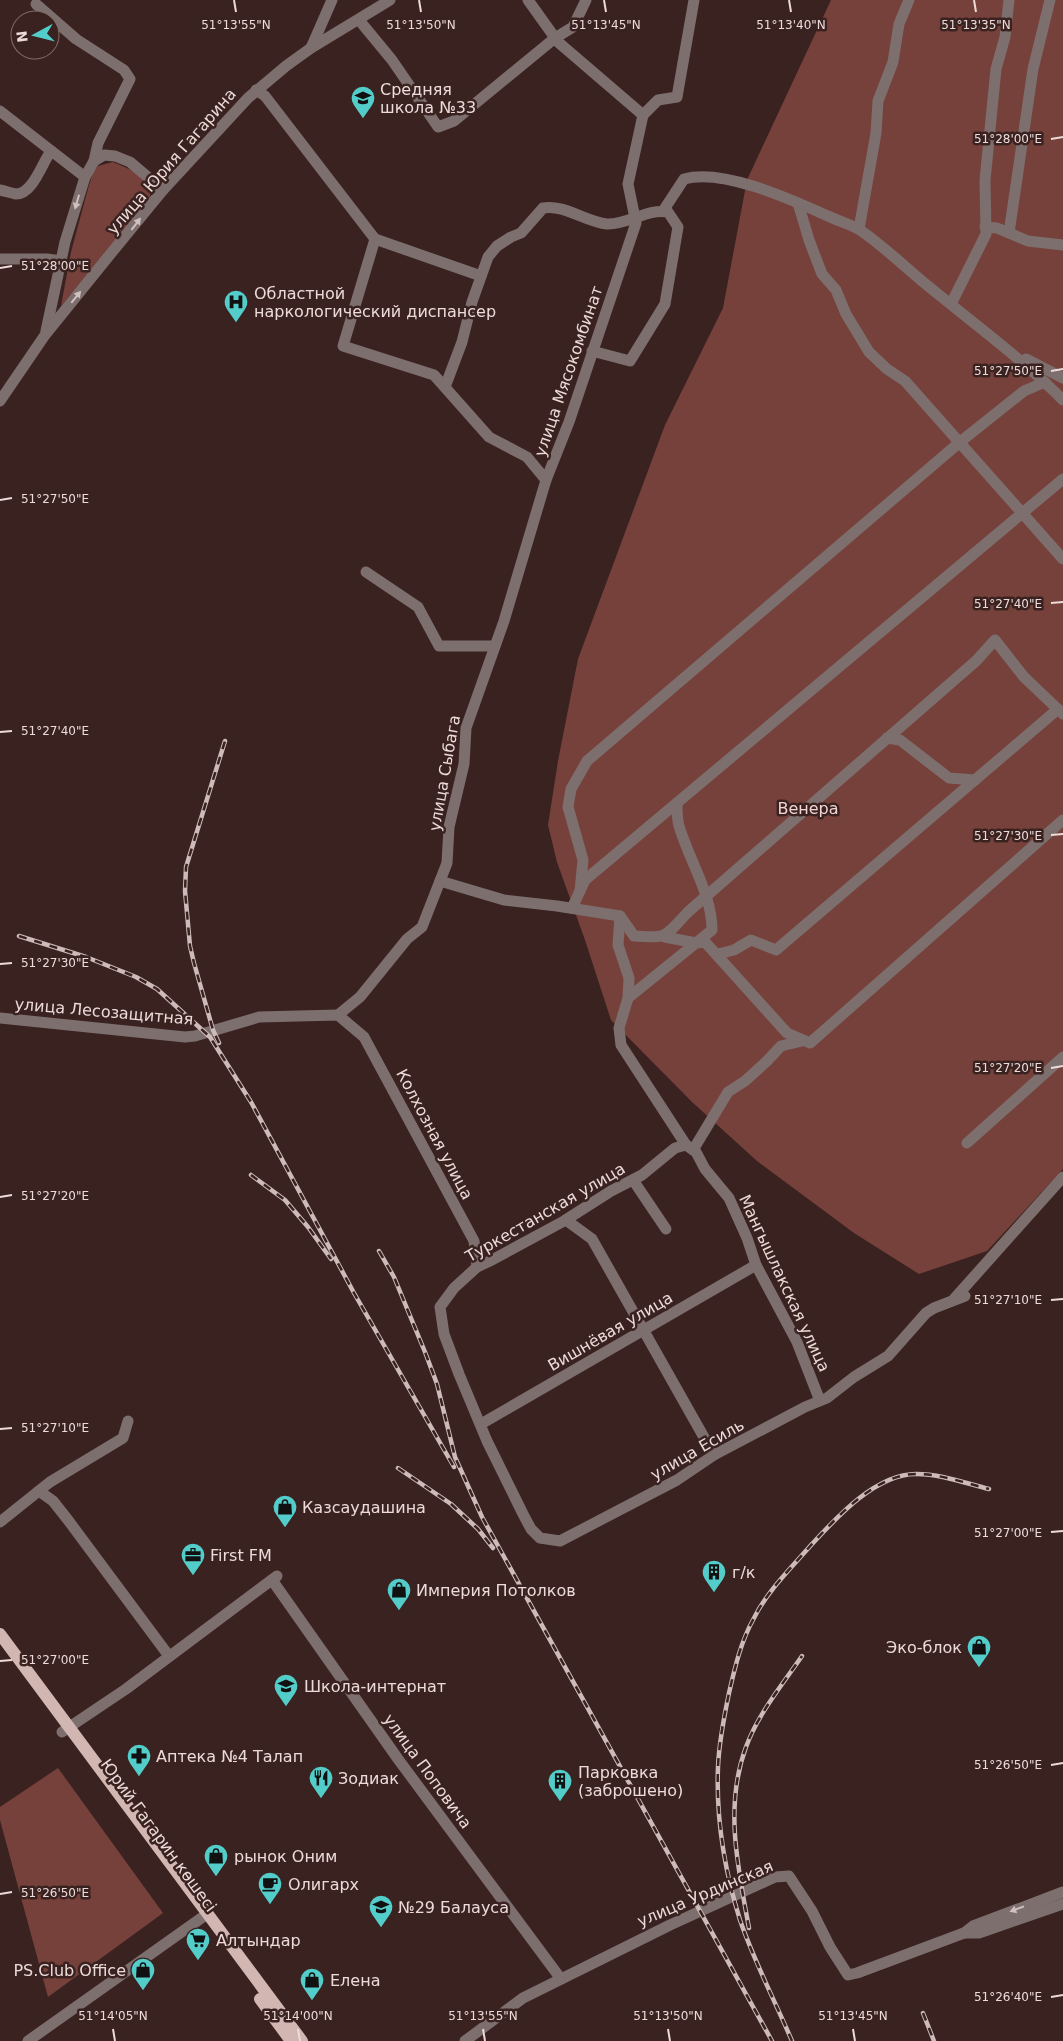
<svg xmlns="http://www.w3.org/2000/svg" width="1063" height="2041" font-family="'DejaVu Sans',sans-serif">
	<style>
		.green { fill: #77413b }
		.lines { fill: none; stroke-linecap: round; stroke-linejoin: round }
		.minor { stroke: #7d6f6e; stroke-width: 11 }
		.major { stroke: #d1b6b2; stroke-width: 12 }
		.rail-casing { stroke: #cdbbb9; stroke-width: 4.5 }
		.rail { stroke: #3a2220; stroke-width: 2.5; stroke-dasharray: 8; stroke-linecap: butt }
		.oneway { fill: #d0c0be }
		.ticks { fill: none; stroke: #ecdbd9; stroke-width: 2 }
		.labels { text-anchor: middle; stroke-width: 5; stroke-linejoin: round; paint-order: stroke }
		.poi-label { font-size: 16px; fill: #ecdbd9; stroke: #3a2220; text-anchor: start }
		.street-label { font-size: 16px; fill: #ecdbd9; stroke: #3a2220 }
		.park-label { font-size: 16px; fill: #f0d5d2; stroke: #3a2220 }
		.ticks-label { font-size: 12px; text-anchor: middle; fill: #ecdbd9; stroke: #3a2220; stroke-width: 5; stroke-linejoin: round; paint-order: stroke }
	</style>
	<rect width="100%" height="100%" fill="#3a2220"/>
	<g class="green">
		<path d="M831,0h232v1169l-76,82 -68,23 -65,-41 -97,-72 -65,-59 -81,-82 -26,-80 -28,-78 -9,-37 10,-64 20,-102 87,-234 58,-117 24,-128z"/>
		<path d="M113,162c20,9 43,15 36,40l-88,104 10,-54 18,-67 4,-12 5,-7z"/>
		<path d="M58,1768l105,145 -115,84 -48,-177v-13z"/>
	</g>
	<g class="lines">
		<g class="minor">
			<path d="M528,0l30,42 85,73"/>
			<path d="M36,4l40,35 48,31 6,9 -32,64 -4,18"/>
			<path d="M359,20l33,40 46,67 16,-6 101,-83 18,-11 13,-27"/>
			<path d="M311,48l21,-48"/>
			<path d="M256,90l9,6 110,143 106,37"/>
			<path d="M0,111l85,66"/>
			<path d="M0,190c5,1 11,3 16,4 17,0 26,-31 35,-43"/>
			<path d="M798,203l11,37 13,34 14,16 10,24 23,38 18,17 18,12 158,178"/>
			<path d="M663,211l21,-32c39,-11 108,21 144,37 10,5 22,8 32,14 25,17 49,41 73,60 44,36 89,69 130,110"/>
			<path d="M985,227l12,1 31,13 35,4"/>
			<path d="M859,229l17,-96 2,-32 15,-39 6,-38 10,-24"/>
			<path d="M1009,233l24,-164 17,-69"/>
			<path d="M375,239l-32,107 91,29 55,62 38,20 19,23"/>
			<path d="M0,259h47l14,2"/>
			<path d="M951,304l35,-70 -1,-54 11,-111 9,-32 4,-37"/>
			<path d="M46,331l19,-89 20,-65 9,-16 10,-6 11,1 15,6 33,28"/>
			<path d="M1026,359l37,19"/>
			<path d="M445,387l17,-45 10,-40 16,-45 9,-11 14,-9 10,-4 22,-25c21,-4 43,14 64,16 21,1 40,-16 61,-12l10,15 -13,77 -35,57 -38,-10"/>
			<path d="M0,401l45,-66 63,-78 55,-67 85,-92 38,-32 25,-18 79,-48"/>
			<path d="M366,572l52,35 21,39h56"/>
			<path d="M887,738l13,2 49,38 26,2"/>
			<path d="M440,881l64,19 53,6 63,10 14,20c35,3 31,0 54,-24l288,-251 19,-21 29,37 39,37"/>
			<path d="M580,891l3,-31 -15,-53 3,-18 16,-28 373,-319 64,-51 21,-9"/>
			<path d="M572,908l13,-28 478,-401"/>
			<path d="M620,916l-2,29 11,33 -1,20 -9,30 2,17 65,100"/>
			<path d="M665,937l31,6 16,-13c0,-36 -23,-70 -33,-104 -2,-7 -2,-16 -2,-23"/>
			<path d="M718,954l16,-4 17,-10 25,10 282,-241"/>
			<path d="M628,998l68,-55 9,-1 82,91 23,10 253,-223"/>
			<path d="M338,1015l22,-18 47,-58 15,-12 25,-64 2,-36 15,-63 2,-36 38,-107 42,-141 23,-58 67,-199 -8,-39 15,-69 15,-15 19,-3 17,-97"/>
			<path d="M0,1018l185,19 10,-1 64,-19 79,-2 26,22 110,204 3,26"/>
			<path d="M967,1143l96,-86"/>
			<path d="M693,1150l35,-58 17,-11 22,-20 14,-15 21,-5"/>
			<path d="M633,1180l33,49"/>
			<path d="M566,1220l26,19 122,216"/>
			<path d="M954,1299l109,-122"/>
			<path d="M820,1401l-23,-59 -41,-77 -9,-27 -18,-40 -24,-29 -9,-17 -10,-7 -11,3 -33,27 -31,16 -47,30 -72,39 -15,7 -23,21 -14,19 4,27 15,40 28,67 36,73 8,15 9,9 20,3 117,-61 37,-25 91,-48 22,-9 27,-21 34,-21 38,-43 8,-5 31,-12"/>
			<path d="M481,1424l275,-159"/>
			<path d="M39,1491l14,10 15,19 101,136"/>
			<path d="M0,1522l50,-40 73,-44 5,-17"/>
			<path d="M272,1580l126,179 163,220"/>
			<path d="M62,1732l64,-43 151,-113"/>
			<path d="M964,1933h15l84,-29"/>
			<path d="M28,2041l179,-127"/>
			<path d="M465,2041l58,-43 147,-73 105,-48 14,-1 23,35 18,36 18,28 9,-2 107,-40 9,-7 90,-34"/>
		</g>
		<g class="major">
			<path d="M0,1634l302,407"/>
			<path d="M260,1999l31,42"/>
		</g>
		<defs>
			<g id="rail">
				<path d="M19,936l67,21 50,20 21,12 53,48 41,65 103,191 100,174"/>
				<path d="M219,1043l-6,-13 -19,-67 -4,-17 -5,-55 1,-24 39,-126"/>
				<path d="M251,1175l34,25 23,27 23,32"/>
				<path d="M379,1251l15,26 31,75 12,32 18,73 27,60 290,524"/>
				<path d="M398,1468l53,36 27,25 15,19"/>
				<path d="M749,1928c-11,-60 -25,-122 -3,-181 12,-33 36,-62 56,-91"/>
				<path d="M923,2013l11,28"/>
				<path d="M792,2041c-17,-40 -38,-80 -52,-121 -15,-48 -24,-103 -22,-153 1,-25 6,-50 11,-74 6,-26 12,-52 25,-75 14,-28 38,-51 58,-74 25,-27 64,-70 104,-70 25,0 49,9 73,15"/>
			</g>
		</defs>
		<use href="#rail" class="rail-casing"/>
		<use href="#rail" class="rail"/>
	</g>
	<defs><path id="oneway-solid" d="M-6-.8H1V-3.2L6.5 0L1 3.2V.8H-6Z" transform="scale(1.25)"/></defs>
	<g class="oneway">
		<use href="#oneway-solid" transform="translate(77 202) rotate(106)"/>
		<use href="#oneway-solid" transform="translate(136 224) rotate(-52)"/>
		<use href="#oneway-solid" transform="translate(76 297) rotate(-51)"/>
		<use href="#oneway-solid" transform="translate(1017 1909) rotate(160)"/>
	</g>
	<path class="ticks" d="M234,0l2,12M419,0l2,12M604,0l2,12M789,0l2,12M974,0l2,12M1051,139l12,-2M0,268l12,-2M1051,371l12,-2M0,500l12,-2M1051,603l12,-1M0,732l12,-1M1051,835l12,-1M0,964l12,-1M1051,1068l12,-2M0,1197l12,-2M1051,1300l12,-1M0,1429l12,-1M1051,1532l12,-1M0,1661l12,-1M1051,1765l12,-2M0,1894l12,-2M1051,1997l12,-2M113,2029l2,12M298,2029l2,12M483,2029l2,12M668,2029l2,12M853,2029l2,12"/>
	<defs>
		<symbol id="school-pin" viewBox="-11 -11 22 30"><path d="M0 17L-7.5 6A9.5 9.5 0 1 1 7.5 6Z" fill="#53cdca" stroke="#3a2220"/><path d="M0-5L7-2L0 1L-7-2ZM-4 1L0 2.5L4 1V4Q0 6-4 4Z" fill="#111"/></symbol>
		<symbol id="hospital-pin" viewBox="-11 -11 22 30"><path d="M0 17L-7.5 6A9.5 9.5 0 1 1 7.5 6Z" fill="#53cdca" stroke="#3a2220"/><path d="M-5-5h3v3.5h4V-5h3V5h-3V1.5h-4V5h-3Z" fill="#111"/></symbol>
		<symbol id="shop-pin" viewBox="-11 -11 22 30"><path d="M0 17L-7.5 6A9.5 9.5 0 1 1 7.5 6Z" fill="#53cdca" stroke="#3a2220"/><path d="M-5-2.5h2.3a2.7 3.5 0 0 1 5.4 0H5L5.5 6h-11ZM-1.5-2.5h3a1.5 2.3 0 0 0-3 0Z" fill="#111"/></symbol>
		<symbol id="office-pin" viewBox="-11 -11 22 30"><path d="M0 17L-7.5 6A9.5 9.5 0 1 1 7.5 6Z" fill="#53cdca" stroke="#3a2220"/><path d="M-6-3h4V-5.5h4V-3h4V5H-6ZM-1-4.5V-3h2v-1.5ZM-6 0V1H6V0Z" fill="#111"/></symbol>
		<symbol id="building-pin" viewBox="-11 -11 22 30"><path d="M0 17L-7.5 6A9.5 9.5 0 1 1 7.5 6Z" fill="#53cdca" stroke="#3a2220"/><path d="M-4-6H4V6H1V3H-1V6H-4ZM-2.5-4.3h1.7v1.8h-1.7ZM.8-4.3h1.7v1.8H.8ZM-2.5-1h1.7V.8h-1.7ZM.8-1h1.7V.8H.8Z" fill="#111"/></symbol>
		<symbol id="pharmacy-pin" viewBox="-11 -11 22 30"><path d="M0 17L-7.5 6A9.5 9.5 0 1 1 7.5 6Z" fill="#53cdca" stroke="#3a2220"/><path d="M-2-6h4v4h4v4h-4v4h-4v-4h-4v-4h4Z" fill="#111"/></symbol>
		<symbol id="restaurant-pin" viewBox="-11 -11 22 30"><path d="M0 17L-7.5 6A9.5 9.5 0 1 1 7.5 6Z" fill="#53cdca" stroke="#3a2220"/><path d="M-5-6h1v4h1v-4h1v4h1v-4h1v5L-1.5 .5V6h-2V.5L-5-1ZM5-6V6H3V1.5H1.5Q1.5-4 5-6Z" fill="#111"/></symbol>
		<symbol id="cafe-pin" viewBox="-11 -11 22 30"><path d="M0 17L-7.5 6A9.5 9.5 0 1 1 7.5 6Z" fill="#53cdca" stroke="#3a2220"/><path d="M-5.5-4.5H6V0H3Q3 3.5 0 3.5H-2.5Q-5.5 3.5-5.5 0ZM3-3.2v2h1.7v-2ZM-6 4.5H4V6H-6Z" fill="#111"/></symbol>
		<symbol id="supermarket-pin" viewBox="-11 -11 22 30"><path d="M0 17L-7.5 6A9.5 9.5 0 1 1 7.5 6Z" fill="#53cdca" stroke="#3a2220"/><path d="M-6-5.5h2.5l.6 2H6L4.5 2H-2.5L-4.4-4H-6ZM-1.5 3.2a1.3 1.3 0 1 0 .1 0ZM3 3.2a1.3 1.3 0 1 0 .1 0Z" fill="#111"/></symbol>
	</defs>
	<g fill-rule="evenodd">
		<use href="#school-pin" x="349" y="84" width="28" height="38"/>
		<use href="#hospital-pin" x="222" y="288" width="28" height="38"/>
		<use href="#shop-pin" x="271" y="1493" width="28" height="38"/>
		<use href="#office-pin" x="179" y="1541" width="28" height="38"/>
		<use href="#building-pin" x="700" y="1558" width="28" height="38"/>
		<use href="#shop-pin" x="385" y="1576" width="28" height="38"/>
		<use href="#shop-pin" x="965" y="1633" width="28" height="38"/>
		<use href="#school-pin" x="272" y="1672" width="28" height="38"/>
		<use href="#pharmacy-pin" x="125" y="1742" width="28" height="38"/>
		<use href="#restaurant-pin" x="307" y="1764" width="28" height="38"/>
		<use href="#building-pin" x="546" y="1767" width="28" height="38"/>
		<use href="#shop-pin" x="202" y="1842" width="28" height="38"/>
		<use href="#cafe-pin" x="256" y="1870" width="28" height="38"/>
		<use href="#school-pin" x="367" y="1893" width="28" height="38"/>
		<use href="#supermarket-pin" x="184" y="1926" width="28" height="38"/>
		<use href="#shop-pin" x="129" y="1956" width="28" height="38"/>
		<use href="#shop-pin" x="298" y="1966" width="28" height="38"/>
	</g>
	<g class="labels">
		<g class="poi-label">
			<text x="380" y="95">Средняя<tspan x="380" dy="18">школа №33</tspan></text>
			<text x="254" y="299">Областной<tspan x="254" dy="18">наркологический диспансер</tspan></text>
			<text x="302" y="1513">Казсаудашина</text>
			<text x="210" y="1561">First FM</text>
			<text x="732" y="1578">г/к</text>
			<text x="416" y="1596">Империя Потолков</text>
			<text x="962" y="1653" text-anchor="end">Эко-блок</text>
			<text x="304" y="1692">Школа-интернат</text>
			<text x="156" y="1762">Аптека №4 Талап</text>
			<text x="578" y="1778">Парковка<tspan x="578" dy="18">(заброшено)</tspan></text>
			<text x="338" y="1784">Зодиак</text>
			<text x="234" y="1862">рынок Оним</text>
			<text x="288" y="1890">Олигарх</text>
			<text x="398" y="1913">№29 Балауса</text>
			<text x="216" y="1946">Алтындар</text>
			<text x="126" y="1976" text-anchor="end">PS.Club Office</text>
			<text x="330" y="1986">Елена</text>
		</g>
		<g class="street-label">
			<text transform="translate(171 161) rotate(-49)" y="6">улица Юрия Гагарина</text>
			<text transform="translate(568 371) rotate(-71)" y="6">улица Мясокомбинат</text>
			<text transform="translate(444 773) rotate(-80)" y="6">улица Сыбага</text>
			<text transform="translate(104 1011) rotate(5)" y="6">улица Лесозащитная</text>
			<text transform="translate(435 1134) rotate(62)" y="6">Колхозная улица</text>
			<text transform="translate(545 1212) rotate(-30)" y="6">Туркестанская улица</text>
			<text transform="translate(785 1283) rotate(65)" y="6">Мангышлакская улица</text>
			<text transform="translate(610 1331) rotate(-30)" y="6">Вишнёвая улица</text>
			<text transform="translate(697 1449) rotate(-30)" y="6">улица Есиль</text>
			<text transform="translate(428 1771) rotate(54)" y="6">улица Поповича</text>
			<text transform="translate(159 1835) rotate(54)" y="6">Юрий Гагарин көшесі</text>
			<text transform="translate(705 1893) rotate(-23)" y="6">улица Урдинская</text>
		</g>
		<g class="park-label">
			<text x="808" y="814">Венера</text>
		</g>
	</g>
	<g class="ticks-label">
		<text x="236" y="29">51°13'55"N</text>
		<text x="421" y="29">51°13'50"N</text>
		<text x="606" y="29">51°13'45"N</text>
		<text x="791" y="29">51°13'40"N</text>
		<text x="976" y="29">51°13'35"N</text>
		<text x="1008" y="143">51°28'00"E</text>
		<text x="55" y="270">51°28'00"E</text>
		<text x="1008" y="375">51°27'50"E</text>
		<text x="55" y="503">51°27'50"E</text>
		<text x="1008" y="608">51°27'40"E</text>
		<text x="55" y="735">51°27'40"E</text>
		<text x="1008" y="840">51°27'30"E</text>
		<text x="55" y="967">51°27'30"E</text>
		<text x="1008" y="1072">51°27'20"E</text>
		<text x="55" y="1200">51°27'20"E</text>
		<text x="1008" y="1304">51°27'10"E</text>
		<text x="55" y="1432">51°27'10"E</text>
		<text x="1008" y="1537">51°27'00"E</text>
		<text x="55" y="1664">51°27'00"E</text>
		<text x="1008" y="1769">51°26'50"E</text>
		<text x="55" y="1897">51°26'50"E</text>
		<text x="1008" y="2001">51°26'40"E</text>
		<text x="113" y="2020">51°14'05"N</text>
		<text x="298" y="2020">51°14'00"N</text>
		<text x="483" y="2020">51°13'55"N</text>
		<text x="668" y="2020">51°13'50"N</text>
		<text x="853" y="2020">51°13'45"N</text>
	</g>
	<g transform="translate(35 35) rotate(263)"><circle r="24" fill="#3a2220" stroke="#816c6a"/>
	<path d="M0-4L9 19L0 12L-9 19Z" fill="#53cdca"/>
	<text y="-8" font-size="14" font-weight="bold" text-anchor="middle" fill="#ecdbd9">N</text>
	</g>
</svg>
